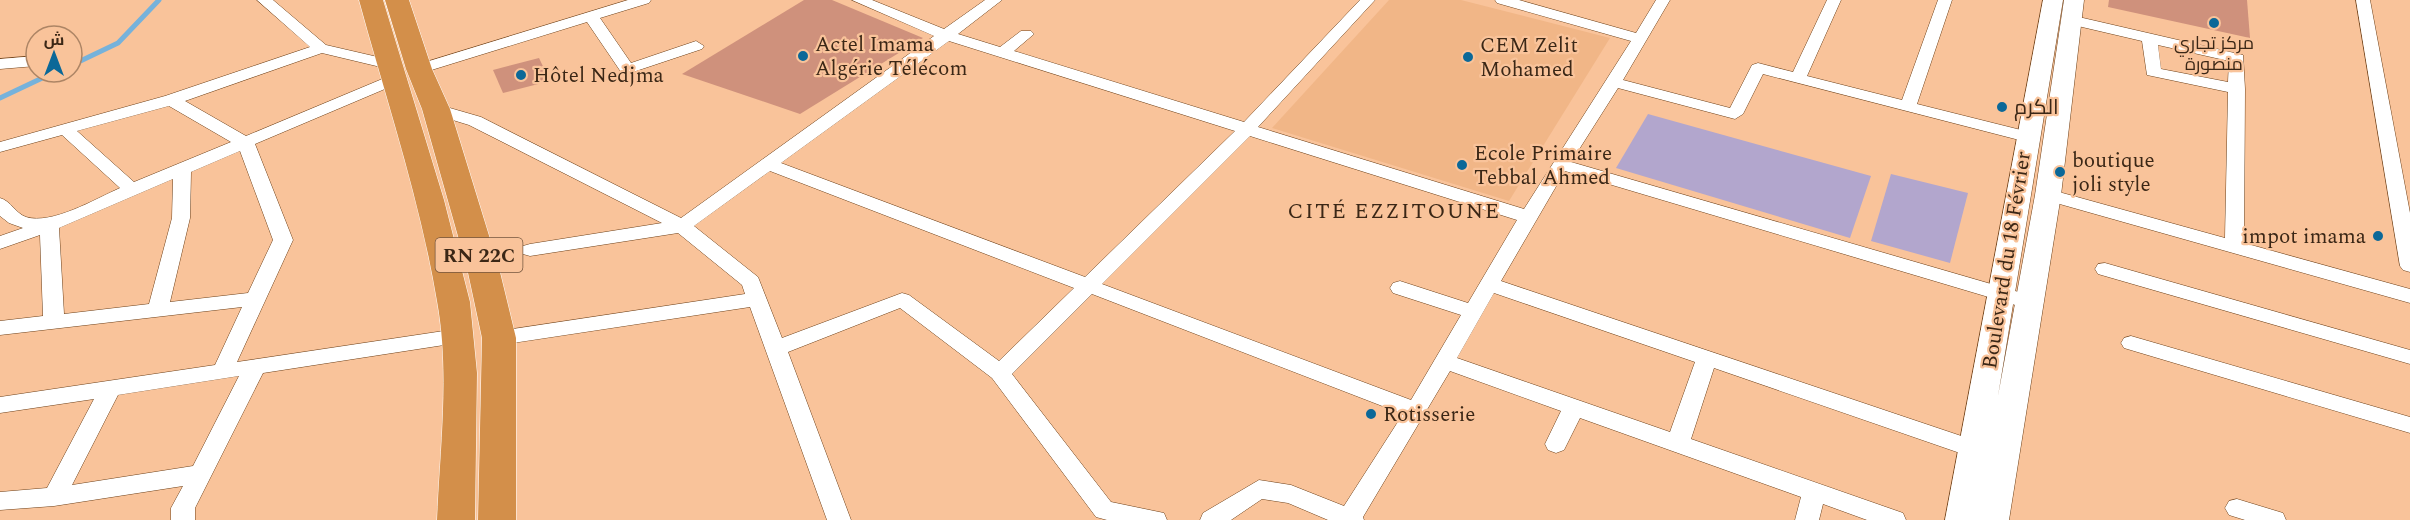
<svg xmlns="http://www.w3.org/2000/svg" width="2410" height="520" font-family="Spectral,Cairo,serif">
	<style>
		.built { fill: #f1b687 }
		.green { fill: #b2a6cd }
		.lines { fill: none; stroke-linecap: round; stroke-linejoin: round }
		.stream { stroke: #76b2db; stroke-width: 5 }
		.building { fill: #cf917c }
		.minor-casing { stroke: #6e4119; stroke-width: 1 }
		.secondary-casing { stroke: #6e4119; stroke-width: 1 }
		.trunk-casing { stroke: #fff; stroke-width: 1 }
		.minor { fill: #fff; fill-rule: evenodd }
		.secondary { fill: #fff; fill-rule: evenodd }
		.trunk { fill: #d38f4a; fill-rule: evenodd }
		.poi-dot { fill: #0b6898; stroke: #f9c39a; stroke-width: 2 }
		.labels { text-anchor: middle; stroke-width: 4.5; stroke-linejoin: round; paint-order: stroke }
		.far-poi-label { font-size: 18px; fill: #3b2716; stroke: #f9c39a }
		.shield { fill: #f9c39a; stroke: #74563e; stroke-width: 1.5 }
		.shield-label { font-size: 20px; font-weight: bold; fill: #3b2716 }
		.poi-label { font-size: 21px; fill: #3b2716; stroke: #f9c39a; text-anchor: start }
		.street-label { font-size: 21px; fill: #3b2716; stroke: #f9c39a }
		.neighbourhood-label { font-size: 22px; letter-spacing: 1.5px; fill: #3b2716; stroke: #f9c39a }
	</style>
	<rect width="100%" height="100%" fill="#f9c39a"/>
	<path class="built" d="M1389,0h72l149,38 -101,163 -237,-73z"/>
	<g class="green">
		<path d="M1648,114l223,62 -21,62 -234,-70z"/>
		<path d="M1891,174l77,19 -18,70 -79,-22z"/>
	</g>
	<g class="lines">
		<g class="stream">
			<path d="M72,65l46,-22 41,-43"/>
			<path d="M0,98l55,-26"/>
		</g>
	</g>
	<g class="building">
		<path d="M804,0h28l91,38 -123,76 -118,-40z"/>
		<path d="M2109,0h138l3,38 -142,-31z"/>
		<path d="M539,58l11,23 -47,12 -10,-23z"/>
	</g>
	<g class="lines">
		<defs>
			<g id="minor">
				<path d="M257,0h16l53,45 69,16 2,3 -8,5 -67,-16 -137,48 61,35 141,-59 6,-2 8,5 -2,3 -144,61 38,96 -56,122 220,-33 7,2 3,5 -3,5 -7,2 -194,30 -68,135v12h-24v-12l12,-22 -129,20 -54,4v-18l47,-4 47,-89 -94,14v-16l215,-32 27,-58 -242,28v-14l43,-5 -3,-81 -40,14v-13l23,-8 -14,-5 -9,-7v-18c11,3 15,15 26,19 26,8 69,-18 94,-29l-58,-53 -62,17v-10l165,-46 145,-49zM169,106l62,36 -97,40 -57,-51zM240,151l33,89 -25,53 -78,9 20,-84 1,-46zM173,179l-1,39 -23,86 -85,10 -5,-86zM239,376l-46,90 -121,19 46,-90z"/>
				<path d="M628,0h23l-2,3 -49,15 31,45 65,-22 8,5 -2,3 -75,25 -6,-2 -34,-50 -162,50 -6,2 -8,-5 2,-3z"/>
				<path d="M852,0h20l72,29 41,-29h17l-44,34 42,13 21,-16h10l3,3 -20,17 230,71 116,-122h15l-117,127 266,82 107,-168 -134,-38 -2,-3h24l117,33 20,-33h14l-47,80 107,28 22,-43 6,-2 35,9 34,-72h14l-34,76 95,24 36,-100h14l-35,104 116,29 3,4 -3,4 -6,1 -264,-68 -20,40 -8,5 -117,-31 -47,74 465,135 3,5 -3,5h-14l-457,-136 -64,110 490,165 3,6 -3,6 -8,3 -269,-93 -23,71 212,74 3,7h-39l-44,-16 -4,16h-24l6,-23 -221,-79 -16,32 -8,3 -8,-3 -3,-6 16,-33 -111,-40 -87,146 1,3h-36l-40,-17 -26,-4 -31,21h-31l3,-7 56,-33 32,5 53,21 59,-92 -311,-120 -80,80 99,128 53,11 3,7h-60l-11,-3 -104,-139 -92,-70 -112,44 63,168h-24l-77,-213 -251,38 -7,-2 -3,-5 3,-5 7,-2 246,-37 -3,-9 -64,-52 -148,23 -7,-2 -3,-4 3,-4 7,-2 132,-21 -193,-98 -39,-12 -2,-4 2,-4 6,-1 45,13 200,101 253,-182zM949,41l286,90 -150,146 -304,-114zM1250,136l267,84 -49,83 -68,-22 -7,2 -3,5 3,5 68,22 -50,85 -309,-116zM770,171l304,117 -75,73 -90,-66 -7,-2 -120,45 -24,-61 -64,-51zM1494,293l201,69 -25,70 -213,-74z"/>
				<path d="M2356,0h14l40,213v59l-7,-2 -3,-4z"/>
				<path d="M2070,15l173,40 2,34 -1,154 166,46v14l-368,-104 -3,-4 3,-4 6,-2 177,49 3,-146 -81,-17 -5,-34 -77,-18 -3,-3zM2158,45l71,16 -1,21 -67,-13z"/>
				<path d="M36,56v10l-36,3v-10z"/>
				<path d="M2105,263l305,87v14l-312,-90 -3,-5 3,-5z"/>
				<path d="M2131,336l279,81v16l-286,-85 -3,-5 3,-5z"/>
				<path d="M2237,499l46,14 3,7h-41l-16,-5 -4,-7 4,-7z"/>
			</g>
			<path id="secondary" d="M2043,0h20l-65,396 37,-201 29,-195h20l-23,195 -52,325h-64z"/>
			<g id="trunk">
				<path d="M359,0h24l61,200 26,102 7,71 -2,147h-38c3,-72 13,-148 0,-219 -17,-102 -51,-202 -78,-301z"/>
				<path d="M385,0h24l23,69 18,40 49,159 17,70v182h-38l4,-182 -15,-70 -45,-159 -16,-40z"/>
			</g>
		</defs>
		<use href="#minor" class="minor-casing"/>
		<use href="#secondary" class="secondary-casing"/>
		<use href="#trunk" class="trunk-casing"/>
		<use href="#minor" class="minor"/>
		<use href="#secondary" class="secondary"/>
		<use href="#trunk" class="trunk"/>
	</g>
	<g class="poi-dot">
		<circle cx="2214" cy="23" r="6"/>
		<circle cx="803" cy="56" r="6"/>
		<circle cx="1468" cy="57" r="6"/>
		<circle cx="521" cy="75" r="6"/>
		<circle cx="2002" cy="107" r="6"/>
		<circle cx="1462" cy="165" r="6"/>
		<circle cx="2060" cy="172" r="6"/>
		<circle cx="2378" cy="236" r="6"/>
		<circle cx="1371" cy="414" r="6"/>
	</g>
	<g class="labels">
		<g class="far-poi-label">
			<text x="2214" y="49">مركز تجاري<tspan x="2214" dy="21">منصورة</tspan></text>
		</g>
		<rect class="shield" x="435.5" y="238" width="87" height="34" rx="4.5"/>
		<g class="shield-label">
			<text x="479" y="262">RN 22C</text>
		</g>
		<g class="poi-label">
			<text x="815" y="51">Actel Imama<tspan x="815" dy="24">Algérie Télécom</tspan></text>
			<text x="1480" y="52">CEM Zelit<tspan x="1480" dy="24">Mohamed</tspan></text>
			<text x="533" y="82">Hôtel Nedjma</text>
			<text x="2014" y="114">الكرم</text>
			<text x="1474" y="160">Ecole Primaire<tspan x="1474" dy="24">Tebbal Ahmed</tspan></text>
			<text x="2072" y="167">boutique<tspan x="2072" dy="24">joli style</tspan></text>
			<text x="2366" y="243" text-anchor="end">impot imama</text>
			<text x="1383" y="421">Rotisserie</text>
		</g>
		<g class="street-label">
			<text transform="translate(2006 260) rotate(-81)" y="7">Boulevard du 18 Février</text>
		</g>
		<g class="neighbourhood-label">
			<text x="1394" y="218">CITÉ EZZITOUNE</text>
		</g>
	</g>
	<g transform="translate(54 54)"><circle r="28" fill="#f9c39a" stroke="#ad8565" stroke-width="1.5"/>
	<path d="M0-4.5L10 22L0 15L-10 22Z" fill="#0b6898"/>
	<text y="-9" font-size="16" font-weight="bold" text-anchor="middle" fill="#3b2716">ش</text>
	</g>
</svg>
